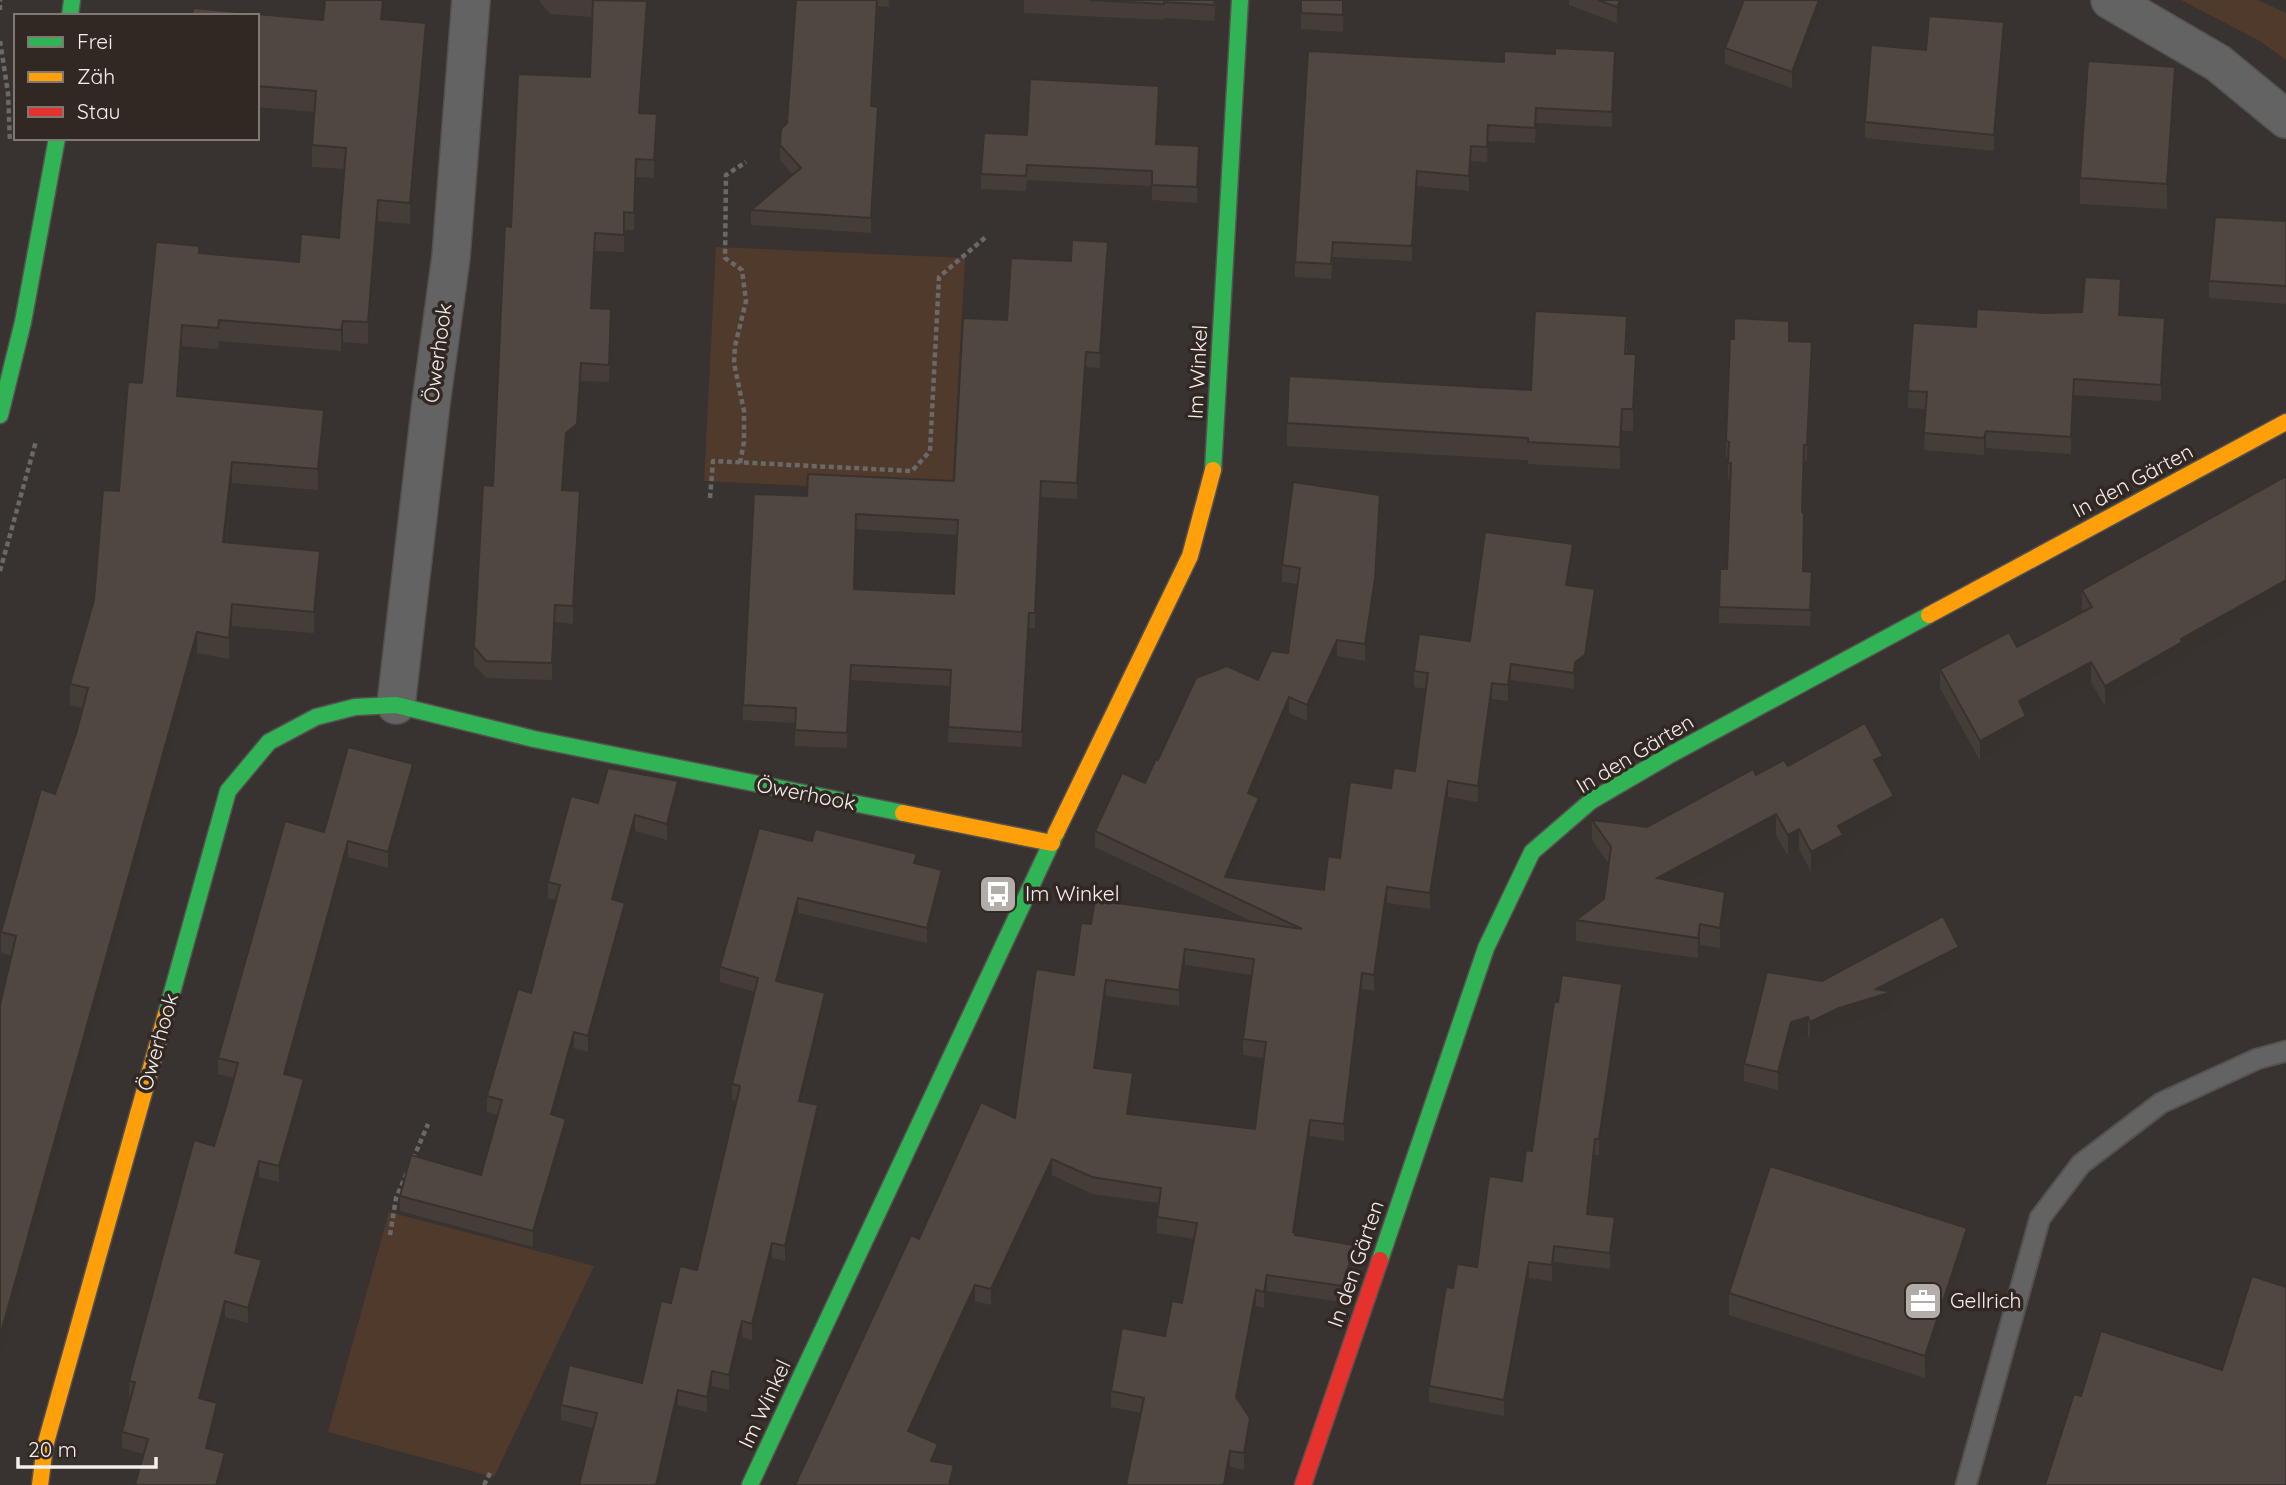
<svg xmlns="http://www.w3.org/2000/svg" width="2286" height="1485" font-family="Quicksand,sans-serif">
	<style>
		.green { fill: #503a2c }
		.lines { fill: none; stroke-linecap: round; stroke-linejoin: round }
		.lane-casing { stroke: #55514f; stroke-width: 23 }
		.street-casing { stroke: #55514f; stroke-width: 40 }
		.fast-casing { stroke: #55514f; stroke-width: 19 }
		.slow-casing { stroke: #55514f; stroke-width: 19 }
		.jam-casing { stroke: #55514f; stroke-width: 19 }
		.path { stroke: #6b6968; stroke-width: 4.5; stroke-dasharray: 5 3.5; stroke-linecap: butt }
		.lane { stroke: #636363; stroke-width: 19 }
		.street { stroke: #636363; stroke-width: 37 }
		.fast { stroke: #30b455; stroke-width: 16 }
		.slow { stroke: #ff9f0a; stroke-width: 16 }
		.jam { stroke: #e5322d; stroke-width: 16 }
		.wall { fill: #453d38; fill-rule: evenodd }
		.shaded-wall { fill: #38322e }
		.building { fill: #504741; stroke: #38322e; stroke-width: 2; fill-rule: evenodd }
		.labels { text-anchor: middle; stroke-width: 7; stroke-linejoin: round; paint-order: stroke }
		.street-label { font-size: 21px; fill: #f5efeb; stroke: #312823 }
		.poi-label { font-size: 21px; fill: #f5efeb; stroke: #312823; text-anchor: start }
	</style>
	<rect width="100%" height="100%" fill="#383330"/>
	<g class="green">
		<path d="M2181,0h77l28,13v47l-26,-19z"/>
		<path d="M716,247l249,11 -13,235 -248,-12z"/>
		<path d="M389,1212l205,54 -100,211 -166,-45z"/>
	</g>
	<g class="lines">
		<defs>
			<path id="lane" d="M1966,1485l74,-267 41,-54 80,-61 96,-44 29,-8"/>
			<g id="street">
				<path d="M2110,0l108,63 68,56"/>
				<path d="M396,705l35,-302 20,-146 20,-257"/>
			</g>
			<g id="fast">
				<path d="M70,16l2,-16"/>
				<path d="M0,415l23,-93 34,-184"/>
				<path d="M1213,470l27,-470"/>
				<path d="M166,1014l62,-223 41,-49 47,-25 39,-10 41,-2 138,34 369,74"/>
				<path d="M1380,1260l106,-312 46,-96 59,-51 77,-45 261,-141"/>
				<path d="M750,1485l306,-652"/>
			</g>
			<g id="slow">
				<path d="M1929,615l357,-193"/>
				<path d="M903,813l149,30"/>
				<path d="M1056,833l134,-277 23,-86"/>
				<path d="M40,1485l5,-39 121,-432"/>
			</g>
			<path id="jam" d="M1303,1485l77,-225"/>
		</defs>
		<use href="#lane" class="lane-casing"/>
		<use href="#street" class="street-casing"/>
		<use href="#fast" class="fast-casing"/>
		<use href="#slow" class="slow-casing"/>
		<use href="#jam" class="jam-casing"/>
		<g class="path">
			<path d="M0,10v-10"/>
			<path d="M0,41l8,52 2,49"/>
			<path d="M740,463l4,-21v-31l-10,-48 1,-17 11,-45 -4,-31 -17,-12 1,-83 20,-13"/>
			<path d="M710,498l3,-37 199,10 18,-20 9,-174 48,-41"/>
			<path d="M0,571l36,-130"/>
			<path d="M413,1159l15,-35"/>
			<path d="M390,1235l6,-37 11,-25"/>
			<path d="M484,1485l7,-14"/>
		</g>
		<use href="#lane" class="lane"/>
		<use href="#street" class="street"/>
		<use href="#fast" class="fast"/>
		<use href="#slow" class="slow"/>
		<use href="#jam" class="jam"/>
	</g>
	<g class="wall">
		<path d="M384,0l-1,19 43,25 -16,180 -32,-3 -10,123 -25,-2 -2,9 -122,-10 -1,8 -36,-3 -3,50 145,35 -6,59 -86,-7 -6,60 94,29 -6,61 -82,-7 -3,33 -32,-6 -194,341 8,-38 -10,-3v-21l54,-138 21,-60 6,-26 -12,-3v-21l24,-84 48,-217 57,-130 100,9 40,-24 5,-69 -32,-2v-22l2,-33 -57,-5v-91l66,4z"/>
		<path d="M540,0h94l13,19 -7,94 17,18 -3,47 -18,-1 -2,53h-10v22l-29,-1 -3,57 19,18 -2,56 -28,-1 -4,60 -11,10 -3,39 17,18 -7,116 -18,-2 -3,58 -66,-2 -12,-13v-18l19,-161 18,-259 79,-150 2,-60 -42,-3 -10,-12z"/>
		<path d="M796,0h93v7l-11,-1 -6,100 6,16 -7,111 -120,-8v-15l42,-35 -13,-15v-15l7,-22z"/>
		<path d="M1023,0h193l-2,21 -50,-3v2l-140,-7v-13z"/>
		<path d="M1344,0l-1,32 -42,-3v-16z"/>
		<path d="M1569,0h57l-9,23 -48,-18z"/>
		<path d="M1826,0l-34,88 -67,-24v-16z"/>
		<path d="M2004,38l-10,113 -129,-13v-16z"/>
		<path d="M1504,62l111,4 -3,61 -76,-4 -1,20 -47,-2 -1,21 -16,-1 -2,30 -52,-5 -5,75 -79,-4 -2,22 -36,-2v-15z"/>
		<path d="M2175,92l-8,117 -87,-5v-26z"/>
		<path d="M1159,101l-2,43 42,17 -2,42 -45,-3v-14l-125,-6 -1,11 -45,-2v-15l46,-39z"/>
		<path d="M2286,221v83l-77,-6v-17z"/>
		<path d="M1108,257l-8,111 -14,-1 -9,132 -36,-2 -6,131h-6l-7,119 -74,-5 2,-56 -99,-6 -4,68 -52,-2v-23l-52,-3v-15l64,-209 147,-15 53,-161 64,-59zM856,529l102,6 -4,59 -100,-5z"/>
		<path d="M2121,296l-1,19 45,20 -4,66 -87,-6 -3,59 -85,-6 -2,7 -60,-5 2,-41 -18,-1v-17l68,-64 69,-14 37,-1z"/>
		<path d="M1627,338v16l9,22 -3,55h-11l-2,38 -92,-5v-4l-241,-14v-23l244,-33z"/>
		<path d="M1734,339l55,2 23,18 -5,102h-3l-1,51v59l9,17 -2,38 -91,-3v-16l8,-38 3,-90h-2v-21h-2v-17z"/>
		<path d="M2286,476v124l-104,58v4l-77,44 -14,-24 -65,35v18l-46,26 -40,-73v-19l77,-22 67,-35 -2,-3v-19z"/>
		<path d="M1380,511l-5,85 -10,65 -28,-5 -30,65 -18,-8 -35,83 5,18 -28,64 93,12 16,-32 51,-70 24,-17 11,-82 -12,-2v-16l56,-30 103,-81 -4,25 26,20 -10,66 -10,7 -1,11 -63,-9 -3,21 -16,-2 -14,103 -30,-5 -18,112 -43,-6 -13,88 -12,-2 -18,152 -34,-5 -15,97 1,2 57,26 -4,20 -7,21 -75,-11 -3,17 -8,-2 -18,95 12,33 -6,36 -14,-3 -89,-54 -30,-6v-16l54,-55 17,-33 12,-64 -37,-6v-16l2,-14 -67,-9 -40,-19 -61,130 -16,-4 -61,132 24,27 -1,2 17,19 -159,4 124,-246 96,-121 59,-143 17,-51 162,-2 -158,-75v-16l50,-48 13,-23 100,-80 30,-27 10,-69 -16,-2v-17zM1185,965l67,10 -9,64v16l21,3 -9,71 -126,-15 4,-25 -37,-21 10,-72 73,10z"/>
		<path d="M1788,766l95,10 11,41 -51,27v12l-32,16 -12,-23 -11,7 -12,-21 -91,49 40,28 -5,36 -20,-3 -2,13 -122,-17v-21l28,-21 5,-35 -17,-24v-20l55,7 109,-52z"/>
		<path d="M413,780l-25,88 -40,-11 -60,218 16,20 -25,87 -20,-5 -11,41 -9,36 23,22 -14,47 -23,-6 -22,82 14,20 -8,30 16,20 -5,16h-85l9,-31 -22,-6v-16l9,-35 -2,-1v-15l85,-235 13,-42 7,-26 -16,-4v-16l106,-226z"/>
		<path d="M678,797l-11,43 -32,-9 -19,69 9,19 -37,133 -14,-4 -19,67 11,19 -33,113 -133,-36v-15l81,-21 16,-60 -10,-3v-16l44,-103 25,-93 -8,-2v-16l50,-79z"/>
		<path d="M812,841l105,22 25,22 -15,58 -129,-30 -18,69 45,26 -22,94 15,19 -33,140 -13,-3 -20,82 -10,-3 -13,53 -17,-4 -5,26 -29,-7 -85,23 -32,-8v-15l81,-22 29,-80 26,-33 39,-169 -4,-1v-16l23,-92 -35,-10v-15z"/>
		<path d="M1959,965l-67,33v11l-53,17 -29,14 -2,-5 -17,5 -13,50 -34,-9v-17l78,-83z"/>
		<path d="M1622,1000l-23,155h-4l-6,59 26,19 -5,36 -56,-7 -2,19 -23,-3 -25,138 -75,-14v-16l24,-98 24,-21 45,-86 10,-30z"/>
		<path d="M1967,1250l-42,128 -196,-63v-22z"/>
	</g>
	<g class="shaded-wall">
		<path d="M383,0h1v9l-3,31v-21z"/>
		<path d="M878,0l-7,122v-16z"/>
		<path d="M1620,0h6l-9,23v-16z"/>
		<path d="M1819,0h7l-34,88v-16z"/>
		<path d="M647,1v18l-8,111v-17z"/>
		<path d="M2004,22v16l-10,113v-16z"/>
		<path d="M426,23v21l-16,180v-21z"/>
		<path d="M1615,51v15l-3,61v-15z"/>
		<path d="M2175,67v25l-8,117v-25z"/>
		<path d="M1159,86v15l-3,58v-15z"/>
		<path d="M878,107v15l-7,111v-15z"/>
		<path d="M657,114v17l-3,47v-18z"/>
		<path d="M1471,146v15l-2,30v-15z"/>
		<path d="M1417,171v15l-5,75v-15z"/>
		<path d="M378,200v21l-10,123v-22z"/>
		<path d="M595,233v18l-4,74v-17z"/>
		<path d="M1108,242v15l-8,111v-15z"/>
		<path d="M2165,318v17l-4,66v-16z"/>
		<path d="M343,321v21l-2,9v-21z"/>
		<path d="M182,325v21l-5,71v-21z"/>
		<path d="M1812,342v17l-5,102v-16z"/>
		<path d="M1086,352v15l-9,132v-16z"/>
		<path d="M1636,354v22l-3,55v-22z"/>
		<path d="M581,363v18l-4,60 -11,10 -4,56v-17l4,-57z"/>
		<path d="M2074,379v16l-3,59v-17z"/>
		<path d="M1622,409v22l-2,38v-22z"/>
		<path d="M324,410v21l-6,59v-21z"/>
		<path d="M1986,431v17l-2,7v-17z"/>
		<path d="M232,462v21l-9,81v-22z"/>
		<path d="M1041,481v16l-6,131v-15z"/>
		<path d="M580,491v17l-7,116v-18z"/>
		<path d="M1380,495v16l-5,85 -10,65v-17z"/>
		<path d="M1573,544v16l-7,41v-16z"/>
		<path d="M320,551v21l-6,61v-21z"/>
		<path d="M2286,580v20l-104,58v4l-77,44v-20l76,-47z"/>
		<path d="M1595,589v16l-10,66 -10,7 -1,11v-16l1,-11z"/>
		<path d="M232,604v22l-3,33v-21z"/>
		<path d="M555,605v17l-3,58v-17z"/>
		<path d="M1029,613v15l-7,119v-15z"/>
		<path d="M197,632v21l-197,704v-21z"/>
		<path d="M1337,640v16l-30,65v-16z"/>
		<path d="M2091,662v20l-65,35v18l-46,26v-20l39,-40z"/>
		<path d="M1511,664v16l-3,21v-16z"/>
		<path d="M851,665v15l-4,68v-15z"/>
		<path d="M1492,683v16l-14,103v-16z"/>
		<path d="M1289,697v16l-41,96v-16z"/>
		<path d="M1883,756v20l-9,-16z"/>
		<path d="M413,764v16l-25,88v-16z"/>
		<path d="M678,781v16l-11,43v-16z"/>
		<path d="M1448,781v16l-18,112v-16z"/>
		<path d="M1894,796v21l-51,27v12l-32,16v-20l27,-26z"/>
		<path d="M1259,798v16l-34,79v-16z"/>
		<path d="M1776,814v21l-119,64v-21z"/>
		<path d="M635,815v16l-23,84v-16z"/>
		<path d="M1799,829v20l-11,7v-21z"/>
		<path d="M348,841v16l-64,233v-16z"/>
		<path d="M942,870v15l-15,58v-15z"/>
		<path d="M1387,887v16l-13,88v-16z"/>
		<path d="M1725,892v20l-5,36v-20z"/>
		<path d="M798,898v15l-22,84v-16z"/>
		<path d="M625,903v16l-37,133v-16z"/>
		<path d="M1700,924v21l-2,13v-20z"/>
		<path d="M1959,947v18l-67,33v11l-53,17 -29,14v-18z"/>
		<path d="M1185,949v16l-6,41v-16z"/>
		<path d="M1362,973v16l-18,152v-17z"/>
		<path d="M1106,980v16l-12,88v-16z"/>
		<path d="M1622,984v16l-23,155v-16z"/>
		<path d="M825,993v15l-26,109v-16z"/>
		<path d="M1808,1017v18l-17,5 -13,50v-18l13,-50z"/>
		<path d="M574,1032v16l-23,82v-16z"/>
		<path d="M1133,1073v16l-6,41v-16z"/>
		<path d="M304,1079v16l-25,87v-16z"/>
		<path d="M818,1105v16l-33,140v-15z"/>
		<path d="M566,1119v15l-33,113v-16z"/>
		<path d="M1310,1120v16l-17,112v-16z"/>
		<path d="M1595,1139v16l-8,75v-16z"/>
		<path d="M1052,1159v16l-61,130v-16z"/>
		<path d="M259,1161v16l-24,92v-16z"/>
		<path d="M1615,1217v16l-5,36v-16z"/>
		<path d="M1967,1228v22l-42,128v-22z"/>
		<path d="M772,1243v15l-20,82v-16z"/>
		<path d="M1353,1245v16l-4,20 -7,21v-16z"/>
		<path d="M1554,1246v16l-2,19v-16z"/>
		<path d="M262,1260v16l-14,47v-15z"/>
		<path d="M1529,1262v16l-25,138v-16z"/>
		<path d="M1267,1275v16l-3,17v-16z"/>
		<path d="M975,1285v16l-67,146v-16z"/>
		<path d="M1256,1290v16l-20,107v-16z"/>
		<path d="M225,1301v16l-26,97v-16z"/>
		<path d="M742,1321v16l-13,53v-15z"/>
		<path d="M712,1371v15l-5,26v-15z"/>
		<path d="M678,1390v15l-18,80h-4z"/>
		<path d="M217,1403v16l-11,44v-15z"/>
		<path d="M1250,1418v16l-6,36v-17z"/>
		<path d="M938,1444v16l-7,17v-16z"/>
		<path d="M1230,1451v16l-3,18h-5z"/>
		<path d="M225,1453v16l-5,16h-4z"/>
		<path d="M954,1465v16l-1,4h-4z"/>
	</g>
	<g class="building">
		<path d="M325,0h58l-2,19 45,4 -16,180 -32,-3 -10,122 -25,-1 -2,9 -122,-10 -1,8 -36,-3 -5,71 147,14 -6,59 -86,-7 -9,80 97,9 -6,61 -82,-8 -3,34 -32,-6 -197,704v-331l16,-69 -15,-4 40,-143 14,5 21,-60 12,-46 -18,-4 24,-84 9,-110 16,1 9,-109 14,1 14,-141 43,4v7l100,9 2,-28 38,4 7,-90 -34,-3 4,-54 -59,-5v-70h-65l1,-8 130,12z"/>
		<path d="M593,0l54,1 -8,112 18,1 -3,46 -18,-1 -2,54 -10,-1v23l-29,-2 -4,75 20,1 -2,56 -28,-2 -4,61 -11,9 -4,57 18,1 -7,115 -18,-1 -3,58 -66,-2 -12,-14 9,-162 10,1 10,-220 2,-40 6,1 7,-153 72,3z"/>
		<path d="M796,0h81l-6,106 7,1 -7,111 -120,-8 50,-42 -21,-23 1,-16 6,-6z"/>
		<path d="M1090,0h125l-1,5 -50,-3v2z"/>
		<path d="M1301,0h42v15l-42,-2z"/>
		<path d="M1598,0h22l-3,7z"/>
		<path d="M1744,0h75l-27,72 -67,-24z"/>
		<path d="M1929,16l75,6 -10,113 -129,-13 6,-77 55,5z"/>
		<path d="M1555,48l60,3 -3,61 -76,-4 -1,20 -47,-3 -1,22 -16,-1 -2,30 -52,-5 -5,75 -79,-4 -2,22 -36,-2 13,-211 196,11v-11l51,3z"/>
		<path d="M2088,61l87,6 -8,117 -87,-6z"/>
		<path d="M1030,79l129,7 -3,58 43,2 -2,41 -45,-2v-14l-125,-6 -1,11 -45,-2 3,-41 43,2z"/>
		<path d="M2215,217l71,4v65l-77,-5z"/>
		<path d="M1072,240l36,2 -8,111 -14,-1 -9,131 -36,-2 -6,132h-6l-7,119 -74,-5 3,-57 -100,-5 -4,68 -52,-3 1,-22 -53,-3 11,-211 53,2 1,-22 146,7 9,-163 44,2 4,-62 60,3zM856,514l102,6 -4,74 -100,-5z"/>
		<path d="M2085,277l36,2 -2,36 46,3 -4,67 -87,-6 -3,58 -85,-6 -2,7 -60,-5 3,-41 -19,-1 5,-68 63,4 1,-18 68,4 37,-1z"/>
		<path d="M1535,311l92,5 -2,38h11l-3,55h-11l-2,38 -92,-5v-4l-241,-15 2,-47 242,14z"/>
		<path d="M1734,318l55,3v20l23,1 -5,103h-3l-2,67 2,1 -1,58 9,1 -2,38 -91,-3 1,-38h7l4,-106h-3l1,-21 -3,-1 4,-102h4z"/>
		<path d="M2286,476v104l-105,59 1,3 -77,44 -14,-24 -72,39 7,15 -46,25 -40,-72 69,-37 8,15 75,-40 -10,-17z"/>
		<path d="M1293,482l87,13 -5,84 -10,65 -28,-4 -30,65 -18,-8 -41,96 11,5 -34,79 99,13 4,-34 12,2 10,-76 41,6 3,-20 21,3 13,-98 -14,-2 5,-37 51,7 15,-109 88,12 -7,41 29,4 -10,66 -10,7 -1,11 -63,-9 -3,21 -16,-2 -14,103 -30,-5 -18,112 -43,-6 -13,88 -12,-2 -18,151 -34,-4 -17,112 3,1 -1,2 58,10 -4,20 -7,21 -75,-11 -3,17 -8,-2 -20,107 14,21 -6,35 -14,-2 -6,33 -2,1h-96l18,-87 -33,-7 11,-63 43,8 7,-35 10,2 15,-80 -40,-6 4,-29 -69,-11 -40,-18 -61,130 -16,-4 -67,146 30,13 -7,17 23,4 -5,20h-154l116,-250 8,4 62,-137 34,16 21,-149 38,6 7,-52 10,1 4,-24 207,29 -207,-98 27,-58 23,10 11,-24 2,1 38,-82 31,-12 31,14 13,-29 17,2 12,-85 -18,-3zM1185,949l69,10 -11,80 23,3 -11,87 -128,-15 6,-41 -39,-5 12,-88 73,10z"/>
		<path d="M1865,723l18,33 -9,4 20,36 -56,30 5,9 -32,17 -12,-23 -11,6 -12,-21 -119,64 68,14 -5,36 -20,-4 -2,14 -122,-18 28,-21 7,-52 -19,-27 55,7 106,-58 3,6 28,-15 4,6z"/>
		<path d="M348,747l65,17 -25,88 -40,-11 -64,233 20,5 -25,87 -20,-5 -11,41 -13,51 27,7 -14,48 -23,-7 -26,97 18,5 -11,45 19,5 -9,32h-81l13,-46 -26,-7 13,-50 -6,-1 65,-241 20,6 13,-42 11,-41 -20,-5 67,-237 39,11z"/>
		<path d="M608,768l70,13 -11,43 -32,-9 -23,84 13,4 -37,133 -14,-4 -23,82 15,5 -33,112 -133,-35 11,-41 70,20 21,-75 -15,-4 31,-107 13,4 29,-108 -12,-3 23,-86 27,7z"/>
		<path d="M759,828l53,13 3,-12 102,25 -3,9 28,7 -15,58 -129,-30 -22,83 49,12 -26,108 19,4 -33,141 -13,-3 -20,81 -10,-3 -13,54 -17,-4 -5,26 -29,-7 -22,95h-77l18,-72 -36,-8 8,-40 73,18 19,-82 10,2 9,-37 17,4 43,-184 -8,-2 26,-106 -38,-11z"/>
		<path d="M1943,916l16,31 -83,42 16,3 -53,16 -29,14 -2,-5 -17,5 -13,50 -34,-8 23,-92 55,9z"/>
		<path d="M1562,975l60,9 -23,155h-4l-8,75 28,3 -5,36 -56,-7 -2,19 -23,-3 -25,138 -75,-14 17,-99 7,1 4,-24 20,3 12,-91 33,5 4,-31 6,1 22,-149h4z"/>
		<path d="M1770,1166l197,62 -42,128 -196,-63z"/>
		<path d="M2252,1276l34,11v198h-241l29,-91 7,2 20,-65 121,39z"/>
	</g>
	<defs>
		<symbol id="bus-square" viewBox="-11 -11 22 22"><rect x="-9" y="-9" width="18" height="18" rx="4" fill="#b3adaa" stroke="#312823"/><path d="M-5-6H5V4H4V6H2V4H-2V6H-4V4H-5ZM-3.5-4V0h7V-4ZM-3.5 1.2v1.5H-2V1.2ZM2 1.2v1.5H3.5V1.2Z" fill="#fff"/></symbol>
		<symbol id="office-square" viewBox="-11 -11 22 22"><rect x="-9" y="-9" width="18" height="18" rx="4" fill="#b3adaa" stroke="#312823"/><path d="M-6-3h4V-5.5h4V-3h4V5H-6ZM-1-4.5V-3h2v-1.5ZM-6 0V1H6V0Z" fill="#fff"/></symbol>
	</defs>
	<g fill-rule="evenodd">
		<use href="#bus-square" x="976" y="872" width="44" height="44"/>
		<use href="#office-square" x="1901" y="1279" width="44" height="44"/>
	</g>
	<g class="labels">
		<g class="street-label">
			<text transform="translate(438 353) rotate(-82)" y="7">Öwerhook</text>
			<text transform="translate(1198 372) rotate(-87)" y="7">Im Winkel</text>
			<text transform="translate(2133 481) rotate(-28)" y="7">In den Gärten</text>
			<text transform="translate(1635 754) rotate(-31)" y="7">In den Gärten</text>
			<text transform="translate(806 794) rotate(11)" y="7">Öwerhook</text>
			<text transform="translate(158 1042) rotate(-74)" y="7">Öwerhook</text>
			<text transform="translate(1356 1264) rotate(-71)" y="7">In den Gärten</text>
			<text transform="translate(765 1404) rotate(-65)" y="7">Im Winkel</text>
		</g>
		<g class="poi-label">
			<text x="1025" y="901">Im Winkel</text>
			<text x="1950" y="1308">Gellrich</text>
		</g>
	</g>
	<rect x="14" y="14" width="245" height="126" fill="#312823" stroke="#7f7873" stroke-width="2"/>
	<rect x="28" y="37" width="35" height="10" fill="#30b455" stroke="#7f7873" stroke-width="2"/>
	<text x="77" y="49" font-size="21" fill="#f5efeb">Frei</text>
	<rect x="28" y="72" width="35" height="10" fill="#ff9f0a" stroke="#7f7873" stroke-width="2"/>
	<text x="77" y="84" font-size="21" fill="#f5efeb">Zäh</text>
	<rect x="28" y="107" width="35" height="10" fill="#e5322d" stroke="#7f7873" stroke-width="2"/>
	<text x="77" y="119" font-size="21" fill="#f5efeb">Stau</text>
	<path d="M18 1457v10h138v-10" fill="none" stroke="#f5efeb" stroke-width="3.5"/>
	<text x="28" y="1457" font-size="21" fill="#f5efeb" stroke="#312823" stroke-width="5" paint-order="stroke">20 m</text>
</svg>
